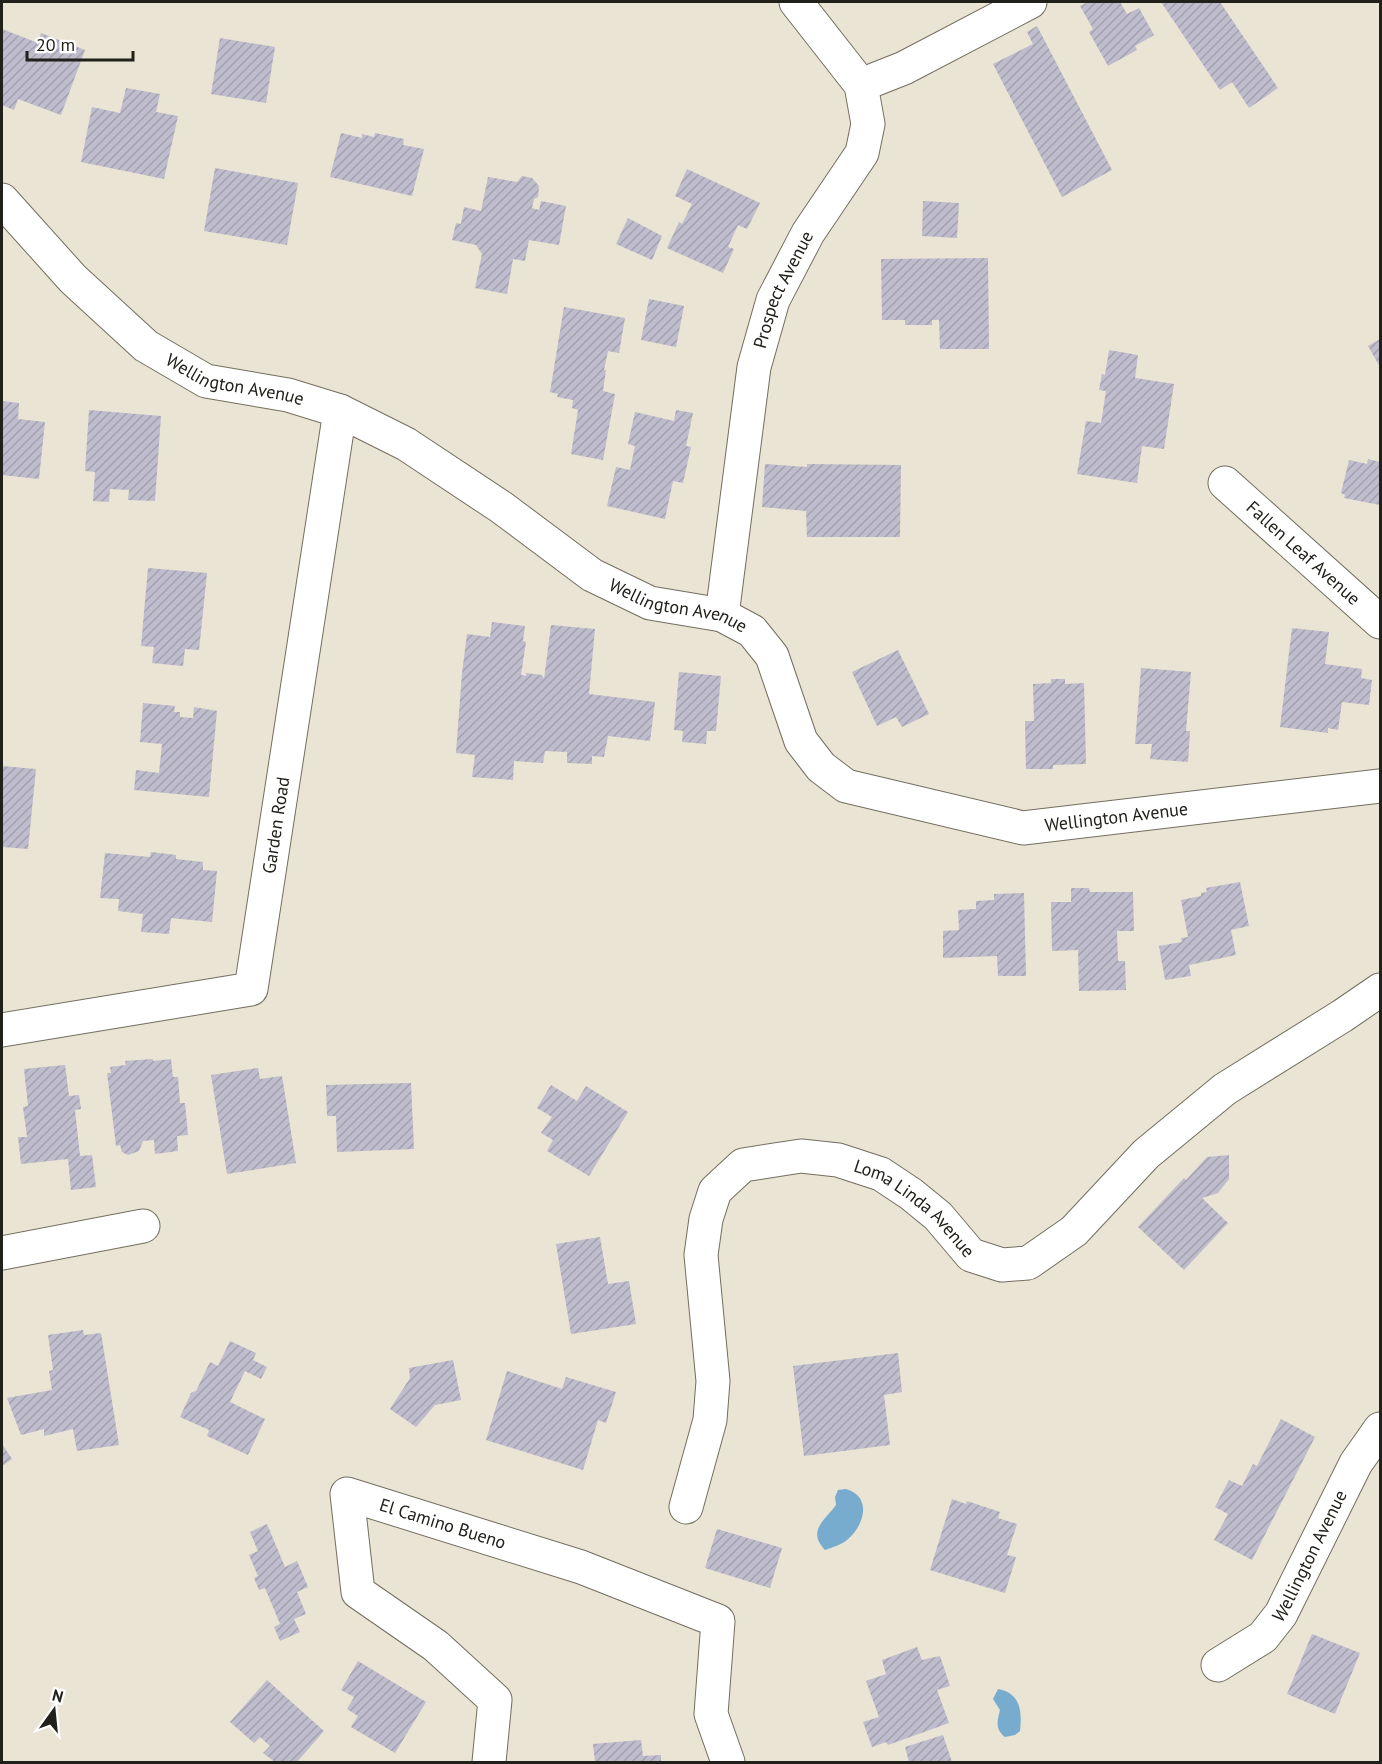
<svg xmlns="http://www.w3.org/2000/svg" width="1382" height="1764" font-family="'PT Sans',sans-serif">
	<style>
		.water { fill: #78acce }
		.building { fill: url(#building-hatch) }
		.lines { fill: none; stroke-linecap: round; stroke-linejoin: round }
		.minor-casing { stroke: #736e5f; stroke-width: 35 }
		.minor { stroke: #fff; stroke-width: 33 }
		.labels { text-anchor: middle; stroke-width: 4.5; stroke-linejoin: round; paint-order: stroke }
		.street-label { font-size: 18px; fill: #22201a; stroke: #fff }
	</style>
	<defs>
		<pattern id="building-hatch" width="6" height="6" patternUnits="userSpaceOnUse" patternTransform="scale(1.5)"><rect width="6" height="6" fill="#bfbccd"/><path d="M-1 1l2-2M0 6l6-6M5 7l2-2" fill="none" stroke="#a4a1af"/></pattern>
	</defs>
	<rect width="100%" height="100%" fill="#e9e4d3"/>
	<g class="water">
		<path d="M846,1489c27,8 18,37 1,51 -6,5 -14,7 -22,10 -18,-19 -1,-29 11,-45l-1,-8 3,-7z"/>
		<path d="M998,1689c23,4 24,23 22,42l-5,4 -10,2c-10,-8 -8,-15 -5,-27l-7,-11z"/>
	</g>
	<g class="building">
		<path d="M1088,2h32l7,12 12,-6 15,27 -19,11 2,4 -29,16 -19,-34 4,-3 -13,-23z"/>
		<path d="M1161,2h59l58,86 -29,20 -17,-26 -12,8z"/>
		<path d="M1037,26l75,144 -50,27 -69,-133 40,-20 -6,-12z"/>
		<path d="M2,29l36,14 3,-10 44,17 -24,65 -43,-16 -4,11 -12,-5z"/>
		<path d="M220,38l55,9 -9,56 -55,-9z"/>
		<path d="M126,88l34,6 -4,18 22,4 -14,63 -83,-17 11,-55 28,6z"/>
		<path d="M341,133l21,5v-4l12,3 1,-4 29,6 -1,6 21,4 -12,47 -82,-19z"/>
		<path d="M215,168l83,15 -11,62 -83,-14z"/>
		<path d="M687,169l73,34 -13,26 -9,-4 -10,22 6,2 -11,24 -56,-25 12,-26 3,2 10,-20 -17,-8z"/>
		<path d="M522,176l10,2 7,8 -1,11 -4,2 -2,9 7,2 2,-9 25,5 -7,39 -30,-5 -4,21 -12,-2 -6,35 -32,-6 7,-34 -6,-9 -24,-5 4,-17 5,1 3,-17 17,4 7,-34 29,5z"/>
		<path d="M923,201l36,2 -2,35 -35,-2z"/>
		<path d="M628,218l34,18 -10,24 -36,-16z"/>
		<path d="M988,258l1,91h-49l-1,-29h-7v5h-27v-5h-23l-1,-61z"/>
		<path d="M649,299l35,7 -8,41 -35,-7z"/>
		<path d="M564,307l61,11 -6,35 -11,-2 -4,19h2l-3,21 12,3 -12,66 -32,-6 7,-44 -6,-2 1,-8 -16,-3 1,-3 -8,-2z"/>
		<path d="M1380,339v28l-12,-21z"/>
		<path d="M1109,350l29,5 -3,23 39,6 -10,65 -22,-3 -5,37 -60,-9 9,-53 15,2 5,-32 -7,-1 3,-16 3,1z"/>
		<path d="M2,401l17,2 -1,16 27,3 -6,57 -37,-4z"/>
		<path d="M89,410l72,6 -6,85 -27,-1 1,-10 -19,-1 -1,13 -16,-1 2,-29 -10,-1z"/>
		<path d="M676,410l17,3 -7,33 5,1 -8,36 -10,-2 -8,38 -58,-13 9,-39 14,3 5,-24 -7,-2 7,-32 39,9z"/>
		<path d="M1368,459l12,3v43l-36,-7 1,-3 -4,-2 8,-33 18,4z"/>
		<path d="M765,464l42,3v-3l94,1 -1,72h-93l-1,-26 -44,-4z"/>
		<path d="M148,568l59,5 -8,77 -14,-1 -2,17 -31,-3 2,-16 -13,-1z"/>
		<path d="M492,622l33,4 -2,15 3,1 -5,33 5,1v-3l16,2 2,4 7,-54 44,4 -6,65 66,8 -5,39 -42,-5 -4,21 -12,-1v8l-25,-1v-11l-22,-1 -2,12 -29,-2 -1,19 -41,-3 3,-22 -19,-2 6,-80 5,-39 23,3z"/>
		<path d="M1292,628l37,4 -4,32 37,5 -1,9 11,2 -3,25 -27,-3 -4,28 -10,-2v5l-48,-6z"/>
		<path d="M898,650l31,64 -27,13 -6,-10 -19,9 -25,-54z"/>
		<path d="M1141,668l50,4 -5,59h4l-2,31 -38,-3 2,-15h-17z"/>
		<path d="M679,672l42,4 -5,55h-9l-1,13 -24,-2 1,-11 -9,-1z"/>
		<path d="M1051,679h14v5l19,-1 2,81 -33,1v4h-27l-1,-48h9l-1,-37 18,-1z"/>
		<path d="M143,703l32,3 -1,6h6v5l13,1 1,-11 23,4 -8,86 -75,-7 2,-20 23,3 3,-29 -22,-2z"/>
		<path d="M2,766l34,3 -8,80 -26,-2z"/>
		<path d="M151,852l25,3v4l27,3v8l14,1 -5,51 -41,-4 -2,16 -28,-2 2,-18 -25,-3 1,-12 -19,-1 5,-45 45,4z"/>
		<path d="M1240,882l9,44 -18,4 5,25 -47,10 2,11 -26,4 -6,-34 23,-4 -1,-4 7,-1 -7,-37 20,-4v-3l6,-1 -1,-4z"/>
		<path d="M1071,888h18l1,4h43l1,39h-17l1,30h7l1,29 -47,1 -1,-41 -26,1 -1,-49h20z"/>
		<path d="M1024,893l2,83h-28l-1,-20 -54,2v-27l16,-1 -1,-20 18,-1v-8l18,-1v-6z"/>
		<path d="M153,1059v2l18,-2 2,18h5l2,26h5l3,32 -11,1 1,15 -23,3 -1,-14 -11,1 -4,10 -11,4 -6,-3 -2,-7 -4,1 -9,-73h4l-1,-6 16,-2 -1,-4z"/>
		<path d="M65,1065l4,31 10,-1 2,14 -6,1 5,46 12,-1 4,32 -25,3 -3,-31 -47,5 -3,-27h9l-4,-30 5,-1 -4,-37z"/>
		<path d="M258,1068l2,11 22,-3 14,87 -69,11 -16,-99z"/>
		<path d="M411,1083l3,66 -77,3 -1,-36h-9l-1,-31z"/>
		<path d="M551,1085l26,16 9,-15 42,26 -39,64 -42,-25 6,-11 -12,-7 11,-16 -15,-9z"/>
		<path d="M1229,1155v24l-11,14 -16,5 26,25 -44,47 -46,-43 46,-49 2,2 21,-23z"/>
		<path d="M600,1237l8,47 21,-3 7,43 -65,10 -15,-90z"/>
		<path d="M83,1330l1,5 17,-2 18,112 -42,6 -4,-22 -29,7v-7l-23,6 -14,-37 45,-8 -3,-19 4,-1 -5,-35z"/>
		<path d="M230,1341l26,12 -3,7 14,7 -6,12 -16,-8 -15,31 35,17 -17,36 -41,-19 2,-6 -29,-13 11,-24 5,-2 14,-29 8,4z"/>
		<path d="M898,1353l4,39 -18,3 6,50 -86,11 -11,-90z"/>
		<path d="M453,1360l8,40 -26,5 -19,22 -26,-18 20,-31 -1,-10z"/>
		<path d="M507,1371l55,18 4,-12 50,15 -10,31 -8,-3 -15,50 -97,-30z"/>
		<path d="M1281,1419l34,18 -63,123 -38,-20 14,-26 -13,-7 14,-27 13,6 11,-22 4,2z"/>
		<path d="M2,1444l10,15 -10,7z"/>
		<path d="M952,1499l14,5 1,-3 33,11 -2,6 19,6 -10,31 9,2 -11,36 -75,-23z"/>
		<path d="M267,1524l18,43 12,-6 11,26 -11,5 9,22 -12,5 6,13 -20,9 -6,-14 6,-3 -15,-36 -6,2 -5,-12 4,-2 -9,-21 9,-4 -8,-19z"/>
		<path d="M717,1529l65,19 -12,40 -65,-20z"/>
		<path d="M1312,1634l48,19 -25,61 -48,-20z"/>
		<path d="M917,1647l5,13 18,-4 10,30 -13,4 12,33 -61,22 -2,-3 -14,5 -9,-25 16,-5 -13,-36 20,-7 -4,-14z"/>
		<path d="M358,1661l68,41 -31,51 -44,-26 7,-11 -11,-7 7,-12 -13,-7z"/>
		<path d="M267,1680l57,51 -27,31h-22l-12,-9 7,-7 -10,-9 -6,6 -24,-21z"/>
		<path d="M943,1735l9,27h-43l-4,-15z"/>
		<path d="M641,1740l2,16 18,-1v7h-66l-2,-18z"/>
	</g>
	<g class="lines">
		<defs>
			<g id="minor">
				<path d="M861,85l43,-17 126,-66"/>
				<path id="s1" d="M2,200l71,79 73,67 60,35 82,14 52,16 66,33 95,63 91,68 58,28 72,12 30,16 20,25 29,85 20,26 25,19 177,42 357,-42"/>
				<path id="s2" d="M1225,483l155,139"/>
				<path id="s3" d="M722,615l32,-248 19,-67 35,-67 54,-80 6,-29 -7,-39 -65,-83"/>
				<path id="s4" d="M2,1030l249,-41 89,-578"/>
				<path d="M2,1253l141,-27"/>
				<path id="s5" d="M686,1507l24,-87 3,-39 -12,-126 5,-36 9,-28 28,-26 58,-9 37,4 43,14 30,20 27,22 33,39 31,10 26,-2 46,-32 72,-77 79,-65 117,-73 38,-26"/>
				<path id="s6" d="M1218,1665l45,-28 18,-23 75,-151 24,-34"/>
				<path id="s7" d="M489,1762l6,-62 -59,-54 -78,-54 -11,-98 234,73 137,54 -7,93 17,48"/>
			</g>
		</defs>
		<use href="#minor" class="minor-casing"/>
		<use href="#minor" class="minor"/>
	</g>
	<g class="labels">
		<g class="street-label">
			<text dy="6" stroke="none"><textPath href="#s3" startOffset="333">Prospect Avenue</textPath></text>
			<text dy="6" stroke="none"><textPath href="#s1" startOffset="302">Wellington Avenue</textPath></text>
			<text dy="6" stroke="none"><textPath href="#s2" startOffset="105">Fallen Leaf Avenue</textPath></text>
			<text dy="6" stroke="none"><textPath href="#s1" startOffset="806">Wellington Avenue</textPath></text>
			<text dy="6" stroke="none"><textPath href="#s1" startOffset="1347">Wellington Avenue</textPath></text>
			<text dy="6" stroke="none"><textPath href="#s4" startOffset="418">Garden Road</textPath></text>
			<text dy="6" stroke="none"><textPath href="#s5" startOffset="548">Loma Linda Avenue</textPath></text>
			<text dy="6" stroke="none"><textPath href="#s7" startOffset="436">El Camino Bueno</textPath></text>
			<text dy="6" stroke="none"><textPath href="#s6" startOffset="147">Wellington Avenue</textPath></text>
		</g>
	</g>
	<rect width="1382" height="1764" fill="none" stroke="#22201a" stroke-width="6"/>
	<g transform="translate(54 1710) rotate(15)" stroke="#ffffff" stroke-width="4.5" paint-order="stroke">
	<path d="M0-4.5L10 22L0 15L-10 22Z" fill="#22201a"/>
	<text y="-9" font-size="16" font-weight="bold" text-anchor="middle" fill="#22201a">N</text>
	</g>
	<path d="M27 51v9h106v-9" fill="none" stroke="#22201a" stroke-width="3"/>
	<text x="36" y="51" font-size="18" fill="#22201a" stroke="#ffffff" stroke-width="4.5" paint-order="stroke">20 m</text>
</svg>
